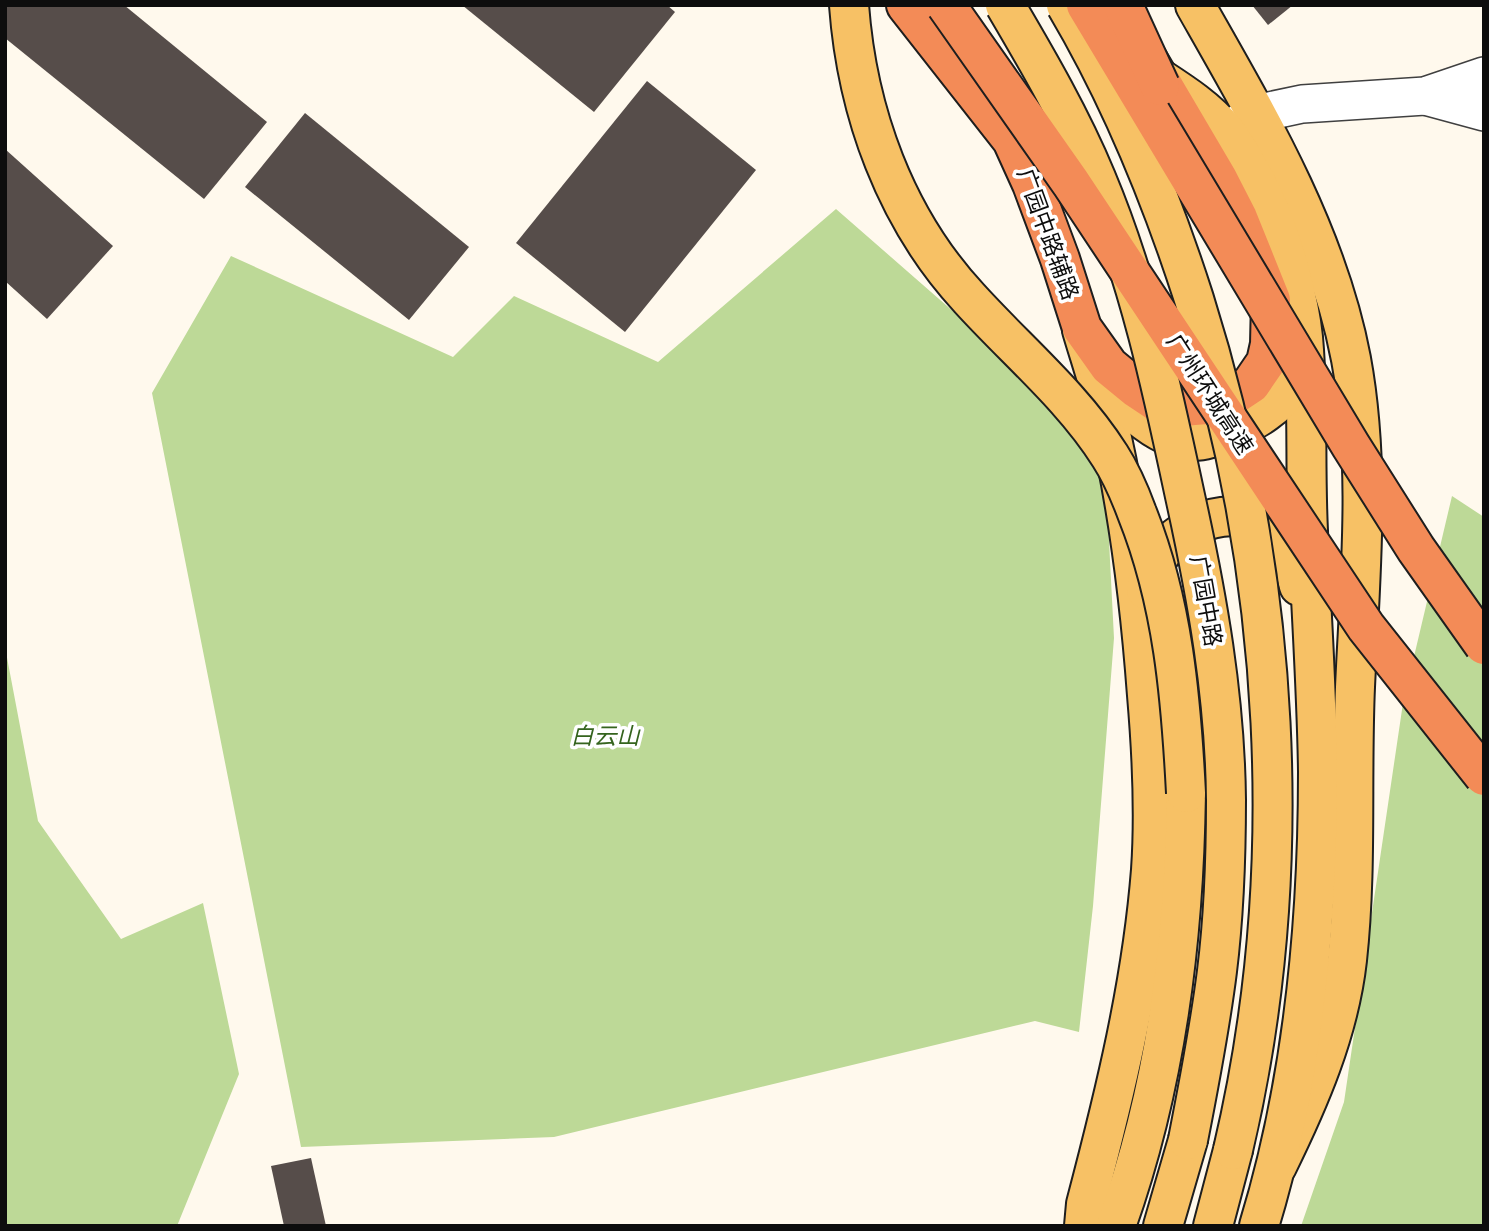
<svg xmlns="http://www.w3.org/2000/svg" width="1489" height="1231" font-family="Merriweather,'Noto Sans SC',serif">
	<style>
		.forest { fill: #bdd997 }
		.building { fill: #564d4a }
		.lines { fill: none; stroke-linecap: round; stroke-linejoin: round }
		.minor-casing { stroke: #404040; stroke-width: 40 }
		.major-casing { stroke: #1e1e1e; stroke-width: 42 }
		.highway-casing { stroke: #1e1e1e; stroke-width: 42 }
		.minor { stroke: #fff; stroke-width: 37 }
		.major { stroke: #f7c165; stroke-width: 38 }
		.highway { stroke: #f38b57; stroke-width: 38 }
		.major-bridge-casing { stroke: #1e1e1e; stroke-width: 42; stroke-linecap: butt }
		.highway-bridge-casing { stroke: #1e1e1e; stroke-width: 42; stroke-linecap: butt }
		.major-bridge { stroke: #f7c165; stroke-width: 38 }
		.highway-bridge { stroke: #f38b57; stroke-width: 38 }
		.labels { text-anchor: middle; stroke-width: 7; stroke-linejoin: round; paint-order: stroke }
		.street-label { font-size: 23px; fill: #0d0d0d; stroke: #fff }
		.park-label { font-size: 23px; font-style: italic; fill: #35641e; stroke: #fff }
	</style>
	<rect width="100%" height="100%" fill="#fff9ed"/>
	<g class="forest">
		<path d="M836,209l268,234 10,195 -21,268 -14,126 -44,-11 -481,116 -253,10 -149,-754 79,-137 222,101 61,-61 144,66z"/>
		<path d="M1452,496l32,21v709h-183l43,-124 59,-399z"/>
		<path d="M5,647l33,174 83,118 82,-36 36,171 -62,152h-172z"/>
	</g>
	<g class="building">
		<path d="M5,5h119l143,117 -63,77 -199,-161z"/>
		<path d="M462,5h205l8,7 -81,100z"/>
		<path d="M1252,5h41l-25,20z"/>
		<path d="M647,81l109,89 -131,162 -109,-89z"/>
		<path d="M305,113l164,134 -60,73 -164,-133z"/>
		<path d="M5,149l108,97 -66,73 -42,-38z"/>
		<path d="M311,1158l15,68h-42l-13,-60z"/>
	</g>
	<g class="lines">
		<defs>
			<g id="minor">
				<path d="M1425,96l59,16"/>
				<path d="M1231,128l24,-14 47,-10 123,-8 59,-20"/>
			</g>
			<g id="major">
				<path d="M1195,5c63,111 132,227 156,354 20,108 9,219 4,328 -4,91 2,182 -8,273 -8,72 -38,141 -70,206"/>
				<path d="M1159,78c23,15 48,31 66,53 19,24 45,76 55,107 11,35 22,74 24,112 4,60 1,121 4,181 3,80 9,161 10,241 0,150 -15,310 -59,454"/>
				<path d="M1082,330c8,27 17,54 24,82 22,92 34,189 41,283 5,58 8,117 4,175 -9,114 -36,224 -65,334l-2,22"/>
				<path d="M1099,372c19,28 56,67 92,69 16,1 32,-8 46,-13 18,-7 41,-22 51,-39 6,-10 9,-24 13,-35"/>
				<path d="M1146,590c6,-55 83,-99 128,-57 16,14 20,34 25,53"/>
				<path d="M1116,1226c50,-140 68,-286 70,-433"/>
				<path d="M1163,1226l25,-86"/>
				<path d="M1213,1226l20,-76"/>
			</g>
			<path id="highway" d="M906,5l106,135 20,44 28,75 22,69 27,38 28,23 21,14 24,4 24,-2 27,-9 18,-12 15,-22 4,-18 1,-44 -33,-82 -20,-39 -73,-124"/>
		</defs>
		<use href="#minor" class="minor-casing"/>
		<use href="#major" class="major-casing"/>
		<use href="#highway" class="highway-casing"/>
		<use href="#minor" class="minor"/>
		<use href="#major" class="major"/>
		<use href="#highway" class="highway"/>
		<defs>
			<g id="major-bridge">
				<path d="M849,5c8,107 46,213 120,293 47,52 103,98 141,158 11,17 20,38 27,57 36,90 44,184 49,280"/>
				<path d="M1005,5c33,56 66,113 91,173 43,102 66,210 89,318 22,100 40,200 41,304 0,56 -2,115 -9,171 -7,56 -18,113 -29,169"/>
				<path d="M1066,5c55,93 95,191 128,294 86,273 105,572 39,851"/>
			</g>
			<g id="highway-bridge">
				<path d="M946,5l125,178 295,444 118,149"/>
				<path d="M1086,5l265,441 65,103 68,96"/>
				<path d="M1123,5l37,81"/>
			</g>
		</defs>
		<use href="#major-bridge" class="major-bridge-casing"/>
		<use href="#highway-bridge" class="highway-bridge-casing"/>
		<use href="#major-bridge" class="major-bridge"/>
		<use href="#highway-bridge" class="highway-bridge"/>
	</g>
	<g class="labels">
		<g class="street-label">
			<text transform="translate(1048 234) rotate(70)" y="8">广园中路辅路</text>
			<text transform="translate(1210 394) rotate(57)" y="8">广州环城高速</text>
			<text transform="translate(1206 601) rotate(80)" y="8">广园中路</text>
		</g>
		<g class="park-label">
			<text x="605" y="744">白云山</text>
		</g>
	</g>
	<rect width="1489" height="1231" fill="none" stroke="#0d0d0d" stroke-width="14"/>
</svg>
